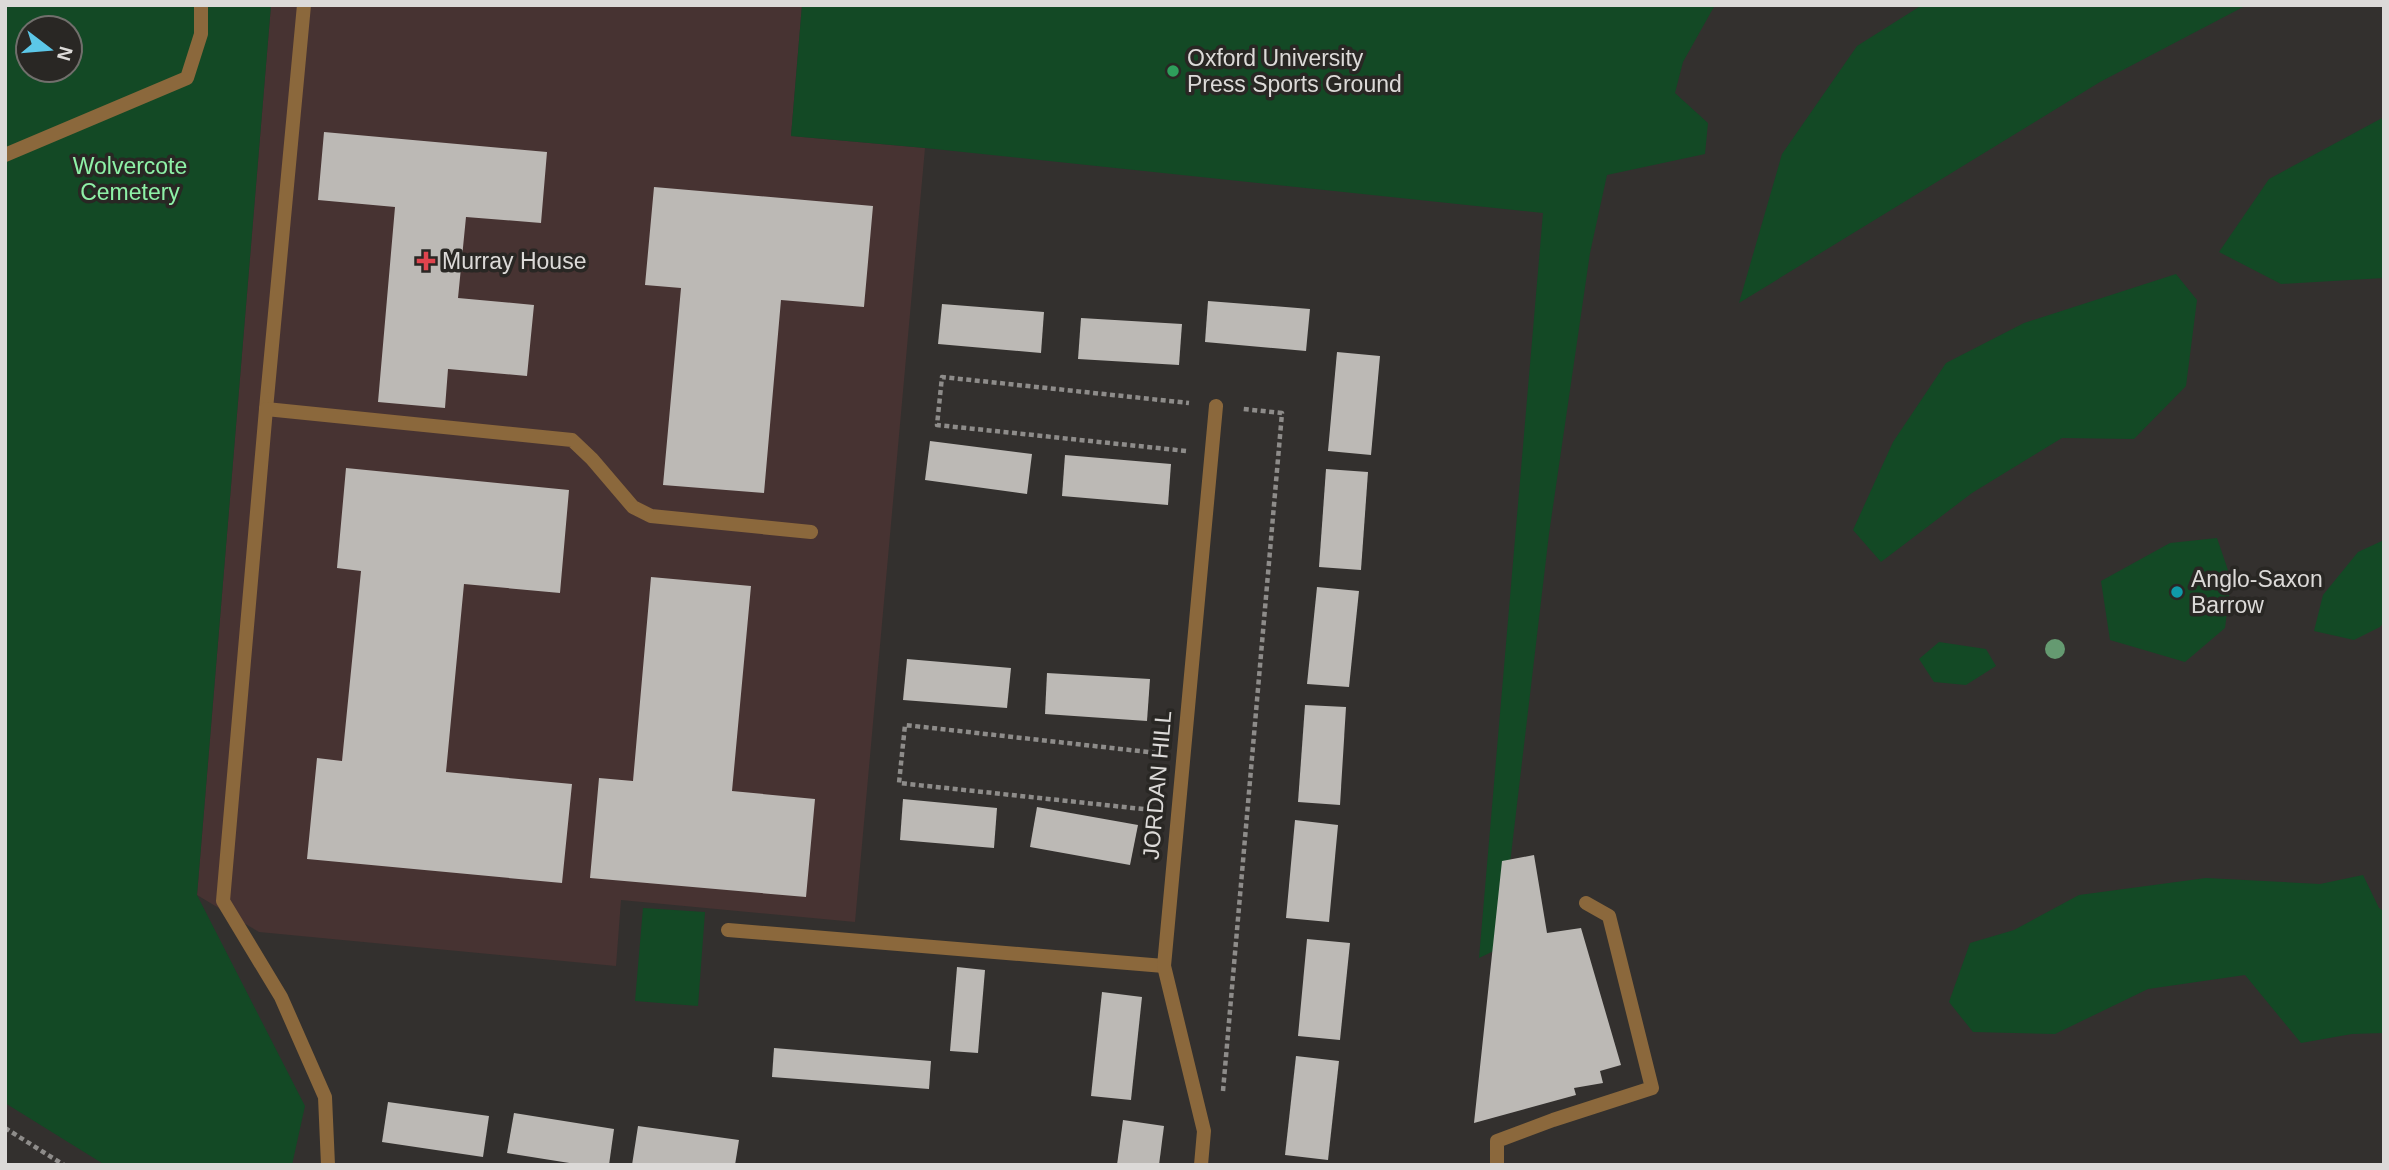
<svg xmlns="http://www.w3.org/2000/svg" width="2389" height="1170" font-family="Helvetica,sans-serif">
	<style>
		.commercial { fill: #473332 }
		.green { fill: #134925; fill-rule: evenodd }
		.building { fill: #bcb9b5 }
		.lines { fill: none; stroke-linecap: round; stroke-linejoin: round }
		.path { stroke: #8e8c8a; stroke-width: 4.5; stroke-dasharray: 5 3.5; stroke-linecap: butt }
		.lane { stroke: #8b683c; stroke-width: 14 }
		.street { stroke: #8b683c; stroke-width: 14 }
		.tree { fill: #659a71 }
		.leisure-dot { fill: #2e9e5b; stroke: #292724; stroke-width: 2.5 }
		.health-dot { fill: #e0444e; stroke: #292724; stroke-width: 2.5 }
		.culture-dot { fill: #0f9aa8; stroke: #292724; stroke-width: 2.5 }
		.labels { text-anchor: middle; stroke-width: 7; stroke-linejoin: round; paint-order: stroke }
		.poi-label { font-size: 23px; fill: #dcdad8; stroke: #292724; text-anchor: start }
		.park-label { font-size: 23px; fill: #8ef1a7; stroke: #292724 }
		.street-label { font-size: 23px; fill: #dcdad8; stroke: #292724 }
	</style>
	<rect width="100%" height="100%" fill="#33302e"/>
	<path class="commercial" d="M271,5h531l-11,131 134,12 -70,774 -234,-22 -5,66 -357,-34 -62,-37z"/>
	<g class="green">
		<path d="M5,5h266l-74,890 108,211 -13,59h-187l-100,-62zM28,28h42v42h-42z"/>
		<path d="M802,5h913l-32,57 -8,31 33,30 -3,31 -98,21 -17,78 -41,281 -49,414 -21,10 64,-745 -618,-65 -134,-12z"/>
		<path d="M1922,5h325l-147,77 -361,221 43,-149 75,-108z"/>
		<path d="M2384,117v161l-103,6 -62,-32 50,-73z"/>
		<path d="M2176,274l21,26 -11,86 -52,53 -72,-1 -90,55 -91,69 -28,-32 40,-88 53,-79 78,-40z"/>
		<path d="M2217,538l14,41 -6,49 -40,34 -75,-22 -9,-59 69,-38z"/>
		<path d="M2384,540v82l-4,5 -26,13 -40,-9 9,-36 35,-43z"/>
		<path d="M1939,642l47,7 10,17 -30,19 -32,-3 -15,-23z"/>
		<path d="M2363,875l16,33 5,3v122l-32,1 -51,9 -56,-68 -97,14 -93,45 -82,-2 -24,-30 21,-59 44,-13 65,-35 127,-17 114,6z"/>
		<path d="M643,908l62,4 -7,94 -63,-5z"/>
	</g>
	<g class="building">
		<path d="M324,132l223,20 -6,71 -75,-6 -8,81 76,7 -7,71 -79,-7 -3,39 -67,-6 17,-195 -77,-7z"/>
		<path d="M654,187l219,19 -9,101 -83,-7 -17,193 -101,-8 18,-197 -36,-3z"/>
		<path d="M1208,301l102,8 -4,42 -101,-9z"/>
		<path d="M942,304l102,8 -3,41 -103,-9z"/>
		<path d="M1081,318l101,6 -3,41 -101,-6z"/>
		<path d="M1337,352l43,4 -9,99 -43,-4z"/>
		<path d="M930,441l102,13 -5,40 -102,-14z"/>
		<path d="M1065,455l106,9 -3,41 -106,-9z"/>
		<path d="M346,468l223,22 -9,103 -96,-9 -18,188 126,12 -10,99 -255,-24 10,-101 25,3 19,-190 -24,-3z"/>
		<path d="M1326,469l42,3 -7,98 -42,-3z"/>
		<path d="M651,577l100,9 -19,205 83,8 -9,98 -216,-19 9,-100 34,3z"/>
		<path d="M1317,587l42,4 -10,96 -42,-3z"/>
		<path d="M907,659l104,9 -4,40 -104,-8z"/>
		<path d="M1047,673l103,6 -3,42 -102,-7z"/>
		<path d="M1305,705l41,2 -6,98 -42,-3z"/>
		<path d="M903,799l94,9 -3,40 -94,-8z"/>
		<path d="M1037,807l101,18 -8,40 -100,-18z"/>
		<path d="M1295,820l43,5 -9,97 -43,-4z"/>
		<path d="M1534,855l13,78 34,-5 40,137 -21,6 3,12 -29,5 2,7 -102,28 28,-262z"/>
		<path d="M1307,939l43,4 -10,97 -42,-4z"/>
		<path d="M957,967l28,3 -7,83 -28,-2z"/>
		<path d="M1102,992l40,5 -11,103 -40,-4z"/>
		<path d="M774,1048l157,13 -2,28 -157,-12z"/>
		<path d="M1296,1056l43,5 -11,99 -43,-5z"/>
		<path d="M388,1102l101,14 -6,41 -101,-15z"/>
		<path d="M514,1113l100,16 -5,36h-27l-75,-12z"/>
		<path d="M1123,1120l41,6 -5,39h-42z"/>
		<path d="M638,1126l101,14 -4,25h-103z"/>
	</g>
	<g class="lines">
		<g class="path">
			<path d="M1186,451l-249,-26 5,-48 247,26"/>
			<path d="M1152,810l-253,-27 6,-58 252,28"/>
			<path d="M1223,1091l59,-678 -39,-4"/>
			<path d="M5,1128l59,37"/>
		</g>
		<g class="lane">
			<path d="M5,155l182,-77 14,-44v-29"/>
			<path d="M266,409l38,-404"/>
			<path d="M728,930l436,36"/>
			<path d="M328,1165l-3,-68 -44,-100 -58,-96 43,-492 306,31 20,19 41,48 18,9 160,16"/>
			<path d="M1497,1165v-24l56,-21 99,-32 -43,-172 -23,-13"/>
		</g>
		<path class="street" d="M1201,1165l3,-34 -40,-165 52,-560"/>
	</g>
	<circle class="tree" cx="2055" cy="649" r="10"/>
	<circle class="leisure-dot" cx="1173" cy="71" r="7"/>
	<path class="health-dot" d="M422.5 250.5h7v7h7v7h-7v7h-7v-7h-7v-7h7z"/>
	<circle class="culture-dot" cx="2177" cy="592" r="7"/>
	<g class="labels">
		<g class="poi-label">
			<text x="1187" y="66">Oxford University<tspan x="1187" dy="26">Press Sports Ground</tspan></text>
			<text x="442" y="269">Murray House</text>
			<text x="2191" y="587">Anglo-Saxon<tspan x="2191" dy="26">Barrow</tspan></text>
		</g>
		<g class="park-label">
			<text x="130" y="174">Wolvercote<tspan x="130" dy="26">Cemetery</tspan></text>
		</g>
		<g class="street-label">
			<text transform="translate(1157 785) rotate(-85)" y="8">JORDAN HILL</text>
		</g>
	</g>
	<rect width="2389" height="1170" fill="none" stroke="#dcdad8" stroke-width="14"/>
	<g transform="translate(49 49) rotate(106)"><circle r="33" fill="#292724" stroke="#716f6c" stroke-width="2"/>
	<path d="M0-5L12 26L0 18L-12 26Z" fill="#5cc7e8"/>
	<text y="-10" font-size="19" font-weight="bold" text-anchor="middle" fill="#dcdad8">N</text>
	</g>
</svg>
